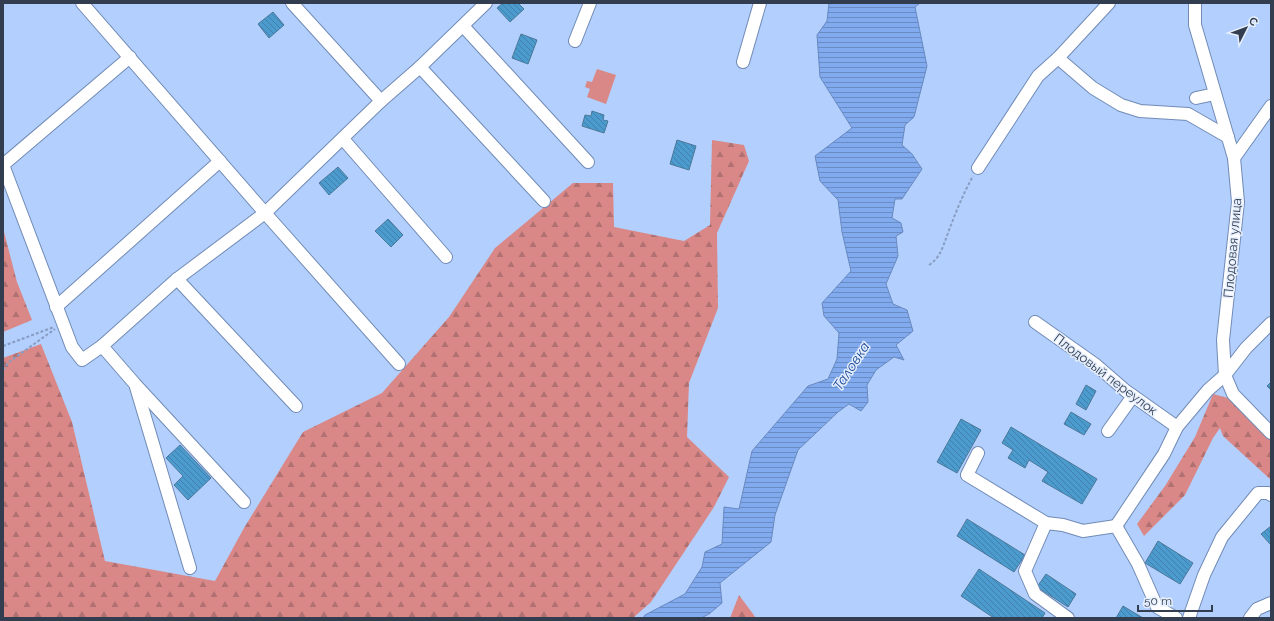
<svg xmlns="http://www.w3.org/2000/svg" width="1274" height="621" font-family="Raleway,sans-serif">
	<style>
		.forest { fill: url(#forest-firs) }
		.pitch { fill: #d98887 }
		.water { fill: url(#water-rules); stroke: #6989bf }
		.building { fill: url(#building-back-hatch); stroke: #4a7899 }
		.lines { fill: none; stroke-linecap: round; stroke-linejoin: round }
		.minor-casing { stroke: #718bb6; stroke-width: 14 }
		.path { stroke: #879dc2; stroke-width: 2; stroke-dasharray: 3 2; stroke-linecap: butt }
		.minor { stroke: #fff; stroke-width: 12 }
		.labels { text-anchor: middle; stroke-width: 3; stroke-linejoin: round; paint-order: stroke }
		.street-label { font-size: 13px; fill: #323d50; stroke: #e6effd }
		.water-label { font-size: 14px; font-style: italic; fill: #1a4898; stroke: #e6effd }
	</style>
	<defs>
		<pattern id="forest-firs" width="22" height="20" patternUnits="userSpaceOnUse"><rect width="22" height="20" fill="#d98887"/><path d="M5 1l3.5 6h-7zM16 11l3.5 6h-7z" fill="#b17071"/></pattern>
		<pattern id="water-rules" width="6" height="5" patternUnits="userSpaceOnUse"><rect width="6" height="5" fill="#81aaef"/><path d="M0 2.5h6" fill="none" stroke="#6a8cc4"/></pattern>
		<pattern id="building-back-hatch" width="6" height="6" patternUnits="userSpaceOnUse"><rect width="6" height="6" fill="#4c9bcf"/><path d="M-1 5l2 2M0 0l6 6M5-1l2 2" fill="none" stroke="#4080aa"/></pattern>
	</defs>
	<rect width="100%" height="100%" fill="#b3cffd"/>
	<g class="forest">
		<path d="M712,140l32,5 5,16 -32,72 1,75 -29,75 -2,54 42,40 -15,30 -63,95 -18,16h-630v-260l38,-14 31,78 33,139 110,20 29,-53 59,-96 79,-39 67,-76 46,-69 78,-65h40l1,44 70,14 26,-16z"/>
		<path d="M3,228l14,54 15,38 -29,12z"/>
		<path d="M1213,394l23,6 35,38v42l-48,-44 -3,-8 -7,10 -28,57 -41,41 -7,-12 28,-38 30,-49z"/>
		<path d="M739,595l17,23h-26z"/>
	</g>
	<path class="pitch" d="M597,69l19,6 -10,29 -19,-7 3,-8 -5,-2 2,-6 5,1z"/>
	<path class="water" d="M829,3h91l-5,4 12,59 -13,51 -9,8 -3,20 10,9 10,15 -20,30h-7l-3,19 9,5 2,9 -7,4 2,20 -12,28 7,20 14,6 6,21 -17,14 8,15 -10,-3 -18,13 -9,15 1,17 -7,9 -12,-7 -11,8 -40,38 -23,65 -4,27 -51,41 2,20 -13,11 -8,4h-58l2,-3 40,-21 17,-27 3,-15 17,-8 2,-37 15,2 13,-58 56,-65 20,-7 9,-20 2,-26 -15,-17 -2,-13 29,-32 -9,-39 -4,-32 -18,-19 -5,-25 37,-28 -32,-51 -3,-42 10,-14z"/>
	<g class="building">
		<path d="M503,3h15l6,6 -14,13 -13,-14z"/>
		<path d="M273,12l11,13 -15,13 -11,-14z"/>
		<path d="M521,34l16,6 -9,24 -16,-6z"/>
		<path d="M592,111l12,4 -1,5 5,1 -4,12 -22,-7 3,-11 6,1z"/>
		<path d="M677,140l19,6 -7,24 -19,-6z"/>
		<path d="M338,167l10,11 -19,17 -10,-12z"/>
		<path d="M388,219l15,16 -12,12 -16,-16z"/>
		<path d="M1271,382v8l-4,-4z"/>
		<path d="M1086,385l10,6 -10,19 -10,-6z"/>
		<path d="M1071,412l20,12 -7,11 -20,-11z"/>
		<path d="M961,419l20,11 -24,43 -20,-11z"/>
		<path d="M1011,427l86,52 -15,25 -40,-23 6,-9 -19,-12 -4,8 -17,-10 5,-8 -11,-7z"/>
		<path d="M180,445l31,33 -23,22 -14,-15 9,-9 -17,-18z"/>
		<path d="M967,519l58,36 -11,17 -57,-36z"/>
		<path d="M1271,526v19l-10,-11z"/>
		<path d="M1158,541l35,22 -13,21 -35,-21z"/>
		<path d="M979,569l66,44 -3,5h-48l-33,-22z"/>
		<path d="M1046,574l30,20 -8,13 -31,-20z"/>
		<path d="M1123,606l20,12h-27z"/>
	</g>
	<g class="lines">
		<defs>
			<g id="minor">
				<path d="M82,3l183,210 134,151"/>
				<path d="M292,3l89,98"/>
				<path d="M1195,3v22l39,133 4,44 -15,138 2,35 8,19 38,39"/>
				<path d="M463,26l125,136"/>
				<path d="M575,41l15,-38"/>
				<path d="M130,57l-127,108 69,182 10,13 20,-14 75,-67 88,-66 116,-112 39,-34 66,-64"/>
				<path d="M1058,58l35,30 28,17 19,6 48,3 40,23"/>
				<path d="M743,62l17,-59"/>
				<path d="M420,67l124,134"/>
				<path d="M1196,98l19,-4"/>
				<path d="M343,139l103,118"/>
				<path d="M1234,158l37,-52"/>
				<path d="M978,168l60,-92 20,-18 51,-55"/>
				<path d="M177,279l119,127"/>
				<path d="M56,307l164,-146"/>
				<path d="M1035,322l61,43 30,26 51,36"/>
				<path d="M102,346l33,38 109,118"/>
				<path d="M136,387l54,181"/>
				<path d="M1108,431l25,-35"/>
				<path d="M978,453l-11,22 79,48 17,2 20,6 33,-5 22,38 19,43 19,11"/>
				<path d="M1046,523l-21,48 10,23 33,24"/>
				<path d="M1116,526l48,-72 13,-27 31,-37 17,-15 21,-27 25,-25"/>
				<path d="M1189,618l15,-43 18,-38 36,-44h10l3,2"/>
				<path d="M1250,618l7,-9 14,-6"/>
			</g>
		</defs>
		<use href="#minor" class="minor-casing"/>
		<g class="path">
			<path d="M929,265c12,-8 14,-19 19,-32 7,-19 15,-39 25,-57"/>
			<path d="M3,346l51,-19"/>
			<path d="M3,370l6,-8 46,-33"/>
		</g>
		<use href="#minor" class="minor"/>
	</g>
	<g class="labels">
		<g class="street-label">
			<text transform="translate(1232 248) rotate(-85)" y="5">Плодовая улица</text>
			<text transform="translate(1106 374) rotate(37)" y="5">Плодовый переулок</text>
		</g>
		<g class="water-label">
			<text transform="translate(851 366) rotate(-57)" y="5">Таловка</text>
		</g>
	</g>
	<rect width="1274" height="621" fill="none" stroke="#323d50" stroke-width="8"/>
	<g transform="translate(1246 28) rotate(48)" stroke="#e6effd" stroke-width="3" paint-order="stroke">
	<path d="M0-3L7 15L0 10L-7 15Z" fill="#323d50"/>
	<text y="-6" font-size="11" font-weight="bold" text-anchor="middle" fill="#323d50">С</text>
	</g>
	<path d="M1138 605v6h74v-6" fill="none" stroke="#323d50" stroke-width="2"/>
	<text x="1144" y="605" font-size="12" fill="#323d50" stroke="#e6effd" stroke-width="3" paint-order="stroke">50 m</text>
</svg>
